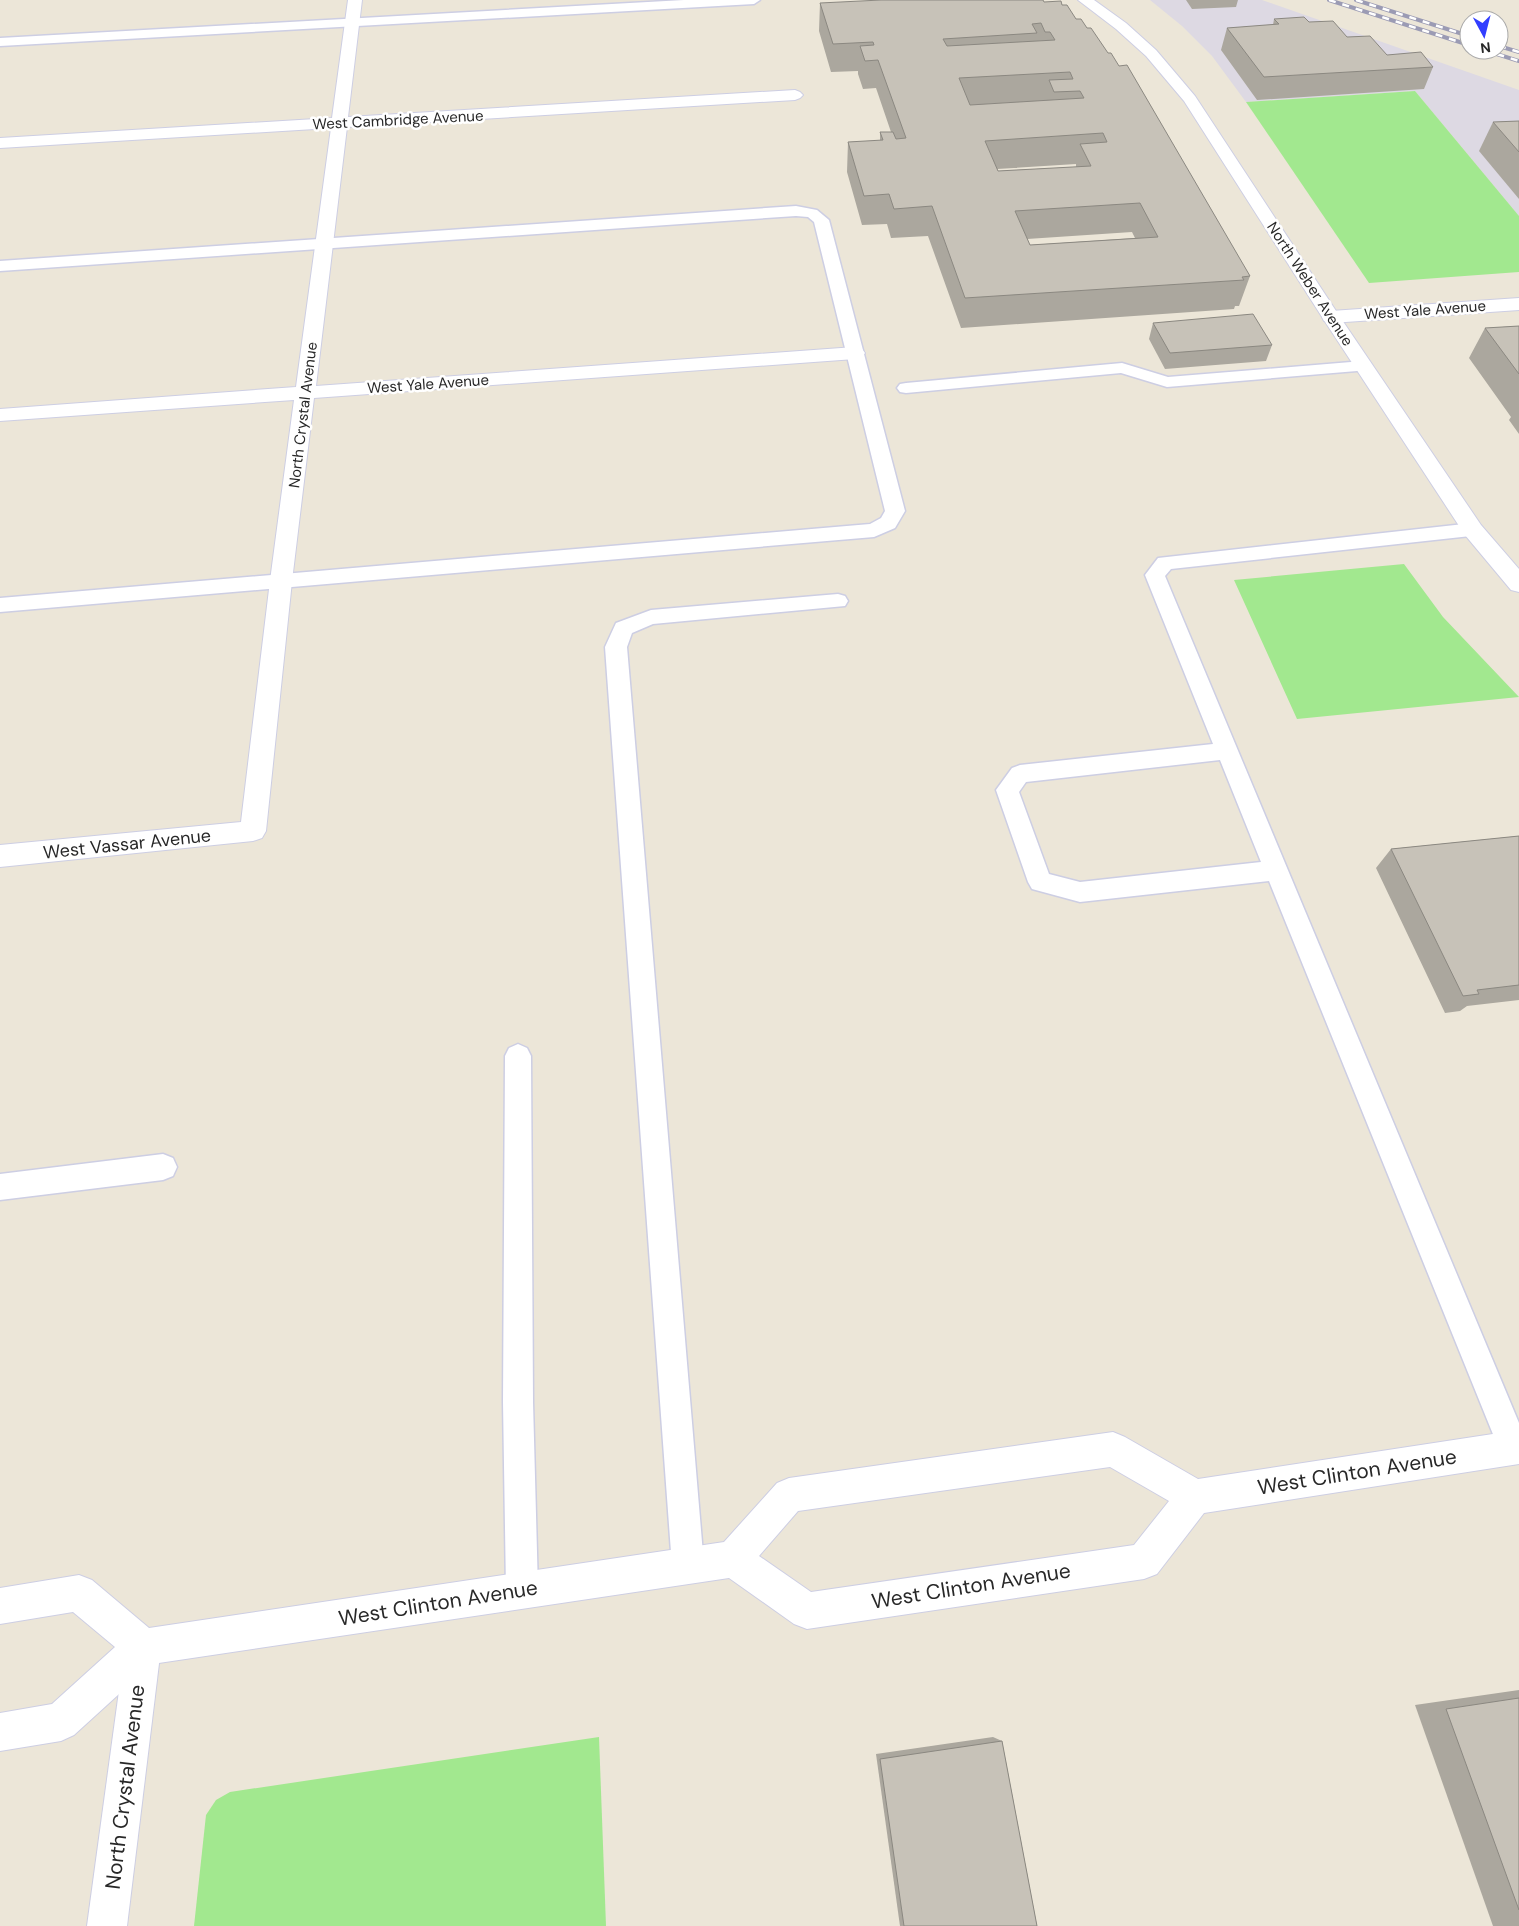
<svg xmlns="http://www.w3.org/2000/svg" width="1519" height="1926" font-family="'DM Sans',sans-serif">
	<style>
		.industrial { fill: #ddd9e3 }
		.green { fill: #a2e88f }
		.lines { fill: none; stroke-linecap: round; stroke-linejoin: round }
		.service-casing { stroke: #cdcee3; stroke-width: 3 }
		.minor-casing { stroke: #cdcee3; stroke-width: 2 }
		.secondary-casing { stroke: #cdcee3; stroke-width: 2 }
		.service { fill: #fff; fill-rule: evenodd }
		.minor { fill: #fff; fill-rule: evenodd }
		.secondary { fill: #fff; fill-rule: evenodd }
		.rail-casing { stroke: #9b9bb4; stroke-width: 4 }
		.rail { stroke: #fff; stroke-width: 2.5; stroke-dasharray: 7; stroke-linecap: butt }
		.wall { fill: #aba79e; fill-rule: evenodd }
		.building { fill: #c7c2b8; stroke: #8b8881; fill-rule: evenodd }
		.labels { text-anchor: middle; stroke-width: 5; stroke-linejoin: round; paint-order: stroke }
		.far-street-label { font-size: 15px; fill: #282828; stroke: #fff }
		.street-label { font-size: 18px; fill: #282828; stroke: #fff }
		.near-street-label { font-size: 21px; fill: #282828; stroke: #fff }
	</style>
	<rect width="100%" height="100%" fill="#ece6d8"/>
	<path class="industrial" d="M1150,0h112l257,90v126l-104,-125 -169,11 -34,-46 -30,-30z"/>
	<g class="green">
		<path d="M1415,91l104,125v56l-150,11 -123,-181z"/>
		<path d="M1404,564l39,53 76,80 -222,22 -63,-139z"/>
		<path d="M599,1737l7,189h-412l12,-111 10,-15 14,-8z"/>
	</g>
	<g class="lines">
		<defs>
			<g id="service">
				<path d="M684,0h76l-6,4 -754,42v-8z"/>
				<path d="M796,206l21,4 12,10 76,291 -10,17 -21,9 -874,75v-14l870,-74 11,-6 4,-7 -71,-289 -6,-5 -12,-1 -796,55v-10z"/>
				<path d="M1363,361l6,1 3,4 -3,4 -202,17 -46,-14 -215,20 -6,-1 -3,-4 3,-4 6,-1 216,-20 46,14z"/>
				<path d="M1473,523l7,2 3,5 -3,5 -309,34 -6,7 354,847v38l-5,3 -11,-5 -234,-578 -189,21 -48,-13 -4,-7 -32,-92 16,-22 8,-3 193,-21 -68,-169 13,-17zM1220,760l41,102 -181,20 -31,-8 -30,-82 7,-10z"/>
				<path d="M838,594l7,2 3,5 -3,5 -192,18 -21,9 -5,14 77,919 -4,12 -12,4 -12,-4 -4,-12 -67,-919 11,-24 35,-13z"/>
				<path d="M518,1044l9,4 4,8 2,346 5,188 -4,12 -12,4 -12,-4 -4,-12 -3,-188 2,-346 4,-8z"/>
				<path d="M163,1154l10,4 4,9 -4,9 -10,4 -163,20v-26z"/>
			</g>
			<g id="minor">
				<path d="M348,0h14l-14,117 447,-27 5,2 3,3 -3,3 -5,2 -448,27 -31,259 539,-39 7,2 3,4 -3,4 -7,2 -541,39 -22,183 -26,250 -4,7 -9,3 -253,26v-22l241,-23 29,-241 24,-181 -294,21v-12l296,-22 35,-259 -331,20v-10l332,-20z"/>
				<path d="M1519,298v12l-188,13 -7,-2 -2,-4 2,-4 7,-2z"/>
				<path d="M143,1629l13,5 5,13 -34,279h-40l38,-279 5,-13z"/>
			</g>
			<g id="secondary">
				<path d="M1078,0h16l32,23 30,27 39,46 145,221 141,208 38,44v23l-8,-2 -46,-55 -143,-218 -138,-216 -38,-45 -30,-27z"/>
				<path d="M1519,1430v34l-315,49 -47,61 -13,5 -337,50 -13,-5 -65,-46 -577,86 -78,71 -13,6 -61,10v-38l52,-9 63,-57 -42,-35 -73,12v-36l79,-13 13,5 57,48 575,-86 53,-59 12,-5 324,-46 12,5 73,42zM1110,1467l59,34 -35,44 -323,47 -52,-36 39,-45z"/>
			</g>
		</defs>
		<use href="#service" class="service-casing"/>
		<use href="#minor" class="minor-casing"/>
		<use href="#secondary" class="secondary-casing"/>
		<use href="#service" class="service"/>
		<use href="#minor" class="minor"/>
		<use href="#secondary" class="secondary"/>
		<defs>
			<g id="rail">
				<path d="M1329,0l140,45"/>
				<path d="M1356,0l113,36"/>
				<path d="M1499,46l20,6"/>
				<path d="M1484,50l35,11"/>
			</g>
		</defs>
		<use href="#rail" class="rail-casing"/>
		<use href="#rail" class="rail"/>
	</g>
	<g class="wall">
		<path d="M1186,0h52l-2,7 -44,2z"/>
		<path d="M1044,2l18,3 14,14 11,9 163,248 -11,30h-4l-1,3 -273,19 -33,-92 -37,2 -4,-14 -25,1 -15,-53 1,-30 32,-1v-9h11l-15,-44 -13,1 -5,-15v-3l-27,1 -12,-41 1,-28zM1076,164v3l-78,4 -1,-2zM1132,232l3,6 -105,7 -3,-6z"/>
		<path d="M1274,19l35,3 38,15 40,18 46,12 -9,22 -167,11 -36,-50 6,-22 46,-3z"/>
		<path d="M1519,121v78l-40,-48 14,-29z"/>
		<path d="M1153,323l119,22 -6,16 -101,8 -16,-30z"/>
		<path d="M1519,326v108l-10,-14 2,-3 -42,-59 16,-30z"/>
		<path d="M1519,836v164l-52,6 -7,5 -15,2 -69,-145 15,-19z"/>
		<path d="M1519,1690v236h-26l-78,-221z"/>
		<path d="M993,1737l9,4 35,185h-137l-24,-172z"/>
	</g>
	<g class="building">
		<path d="M881,0h162l1,2 17,-1 1,4h5l9,14h5l6,9h4l17,25h3l8,13 8,-1 123,211 -8,1 2,3 -279,18 -33,-92 -38,3 -5,-15 -25,2 -16,-54 35,-2 -3,-8h13l3,7 10,-1 -28,-78 -13,1 -5,-15 14,-1 -1,-3 -40,2 -13,-41zM1041,23l4,9h5l5,8 -108,6 -4,-7 94,-6 -5,-9zM1070,72l3,7 -24,1 5,12 26,-1 4,7 -114,7 -11,-27zM1103,133l4,9 -27,2 11,22 -93,5 -13,-30zM1140,203l18,34 -128,8 -15,-34z"/>
		<path d="M1304,17l5,5 24,-1 14,16 23,-1 17,19 34,-3 12,15 -169,10 -37,-49 52,-4 -5,-5z"/>
		<path d="M1519,121v31l-26,-30z"/>
		<path d="M1253,314l19,31 -102,8 -17,-30z"/>
		<path d="M1519,326v48l-34,-46z"/>
		<path d="M1519,836v149l-42,5 2,4 -16,2 -72,-147z"/>
		<path d="M1519,1698v212l-73,-201z"/>
		<path d="M1002,1741l35,185h-133l-24,-167z"/>
	</g>
	<g class="labels">
		<g class="far-street-label">
			<text transform="translate(398 120) rotate(-3)" y="5">West Cambridge Avenue</text>
			<text transform="translate(1310 284) rotate(57)" y="5">North Weber Avenue</text>
			<text transform="translate(1425 310) rotate(-4)" y="5">West Yale Avenue</text>
			<text transform="translate(428 384) rotate(-4)" y="5">West Yale Avenue</text>
			<text transform="translate(303 415) rotate(-83)" y="5">North Crystal Avenue</text>
		</g>
		<g class="street-label">
			<text transform="translate(127 844) rotate(-6)" y="6">West Vassar Avenue</text>
		</g>
		<g class="near-street-label">
			<text transform="translate(1357 1472) rotate(-9)" y="7">West Clinton Avenue</text>
			<text transform="translate(971 1586) rotate(-9)" y="7">West Clinton Avenue</text>
			<text transform="translate(438 1603) rotate(-9)" y="7">West Clinton Avenue</text>
			<text transform="translate(125 1787) rotate(-83)" y="7">North Crystal Avenue</text>
		</g>
	</g>
	<g transform="translate(1484 35) rotate(173)"><circle r="24" fill="#ffffff" stroke="#a9a9a9"/>
	<path d="M0-4L9 19L0 12L-9 19Z" fill="#323eff"/>
	<text y="-8" font-size="14" font-weight="bold" text-anchor="middle" fill="#282828">N</text>
	</g>
</svg>
